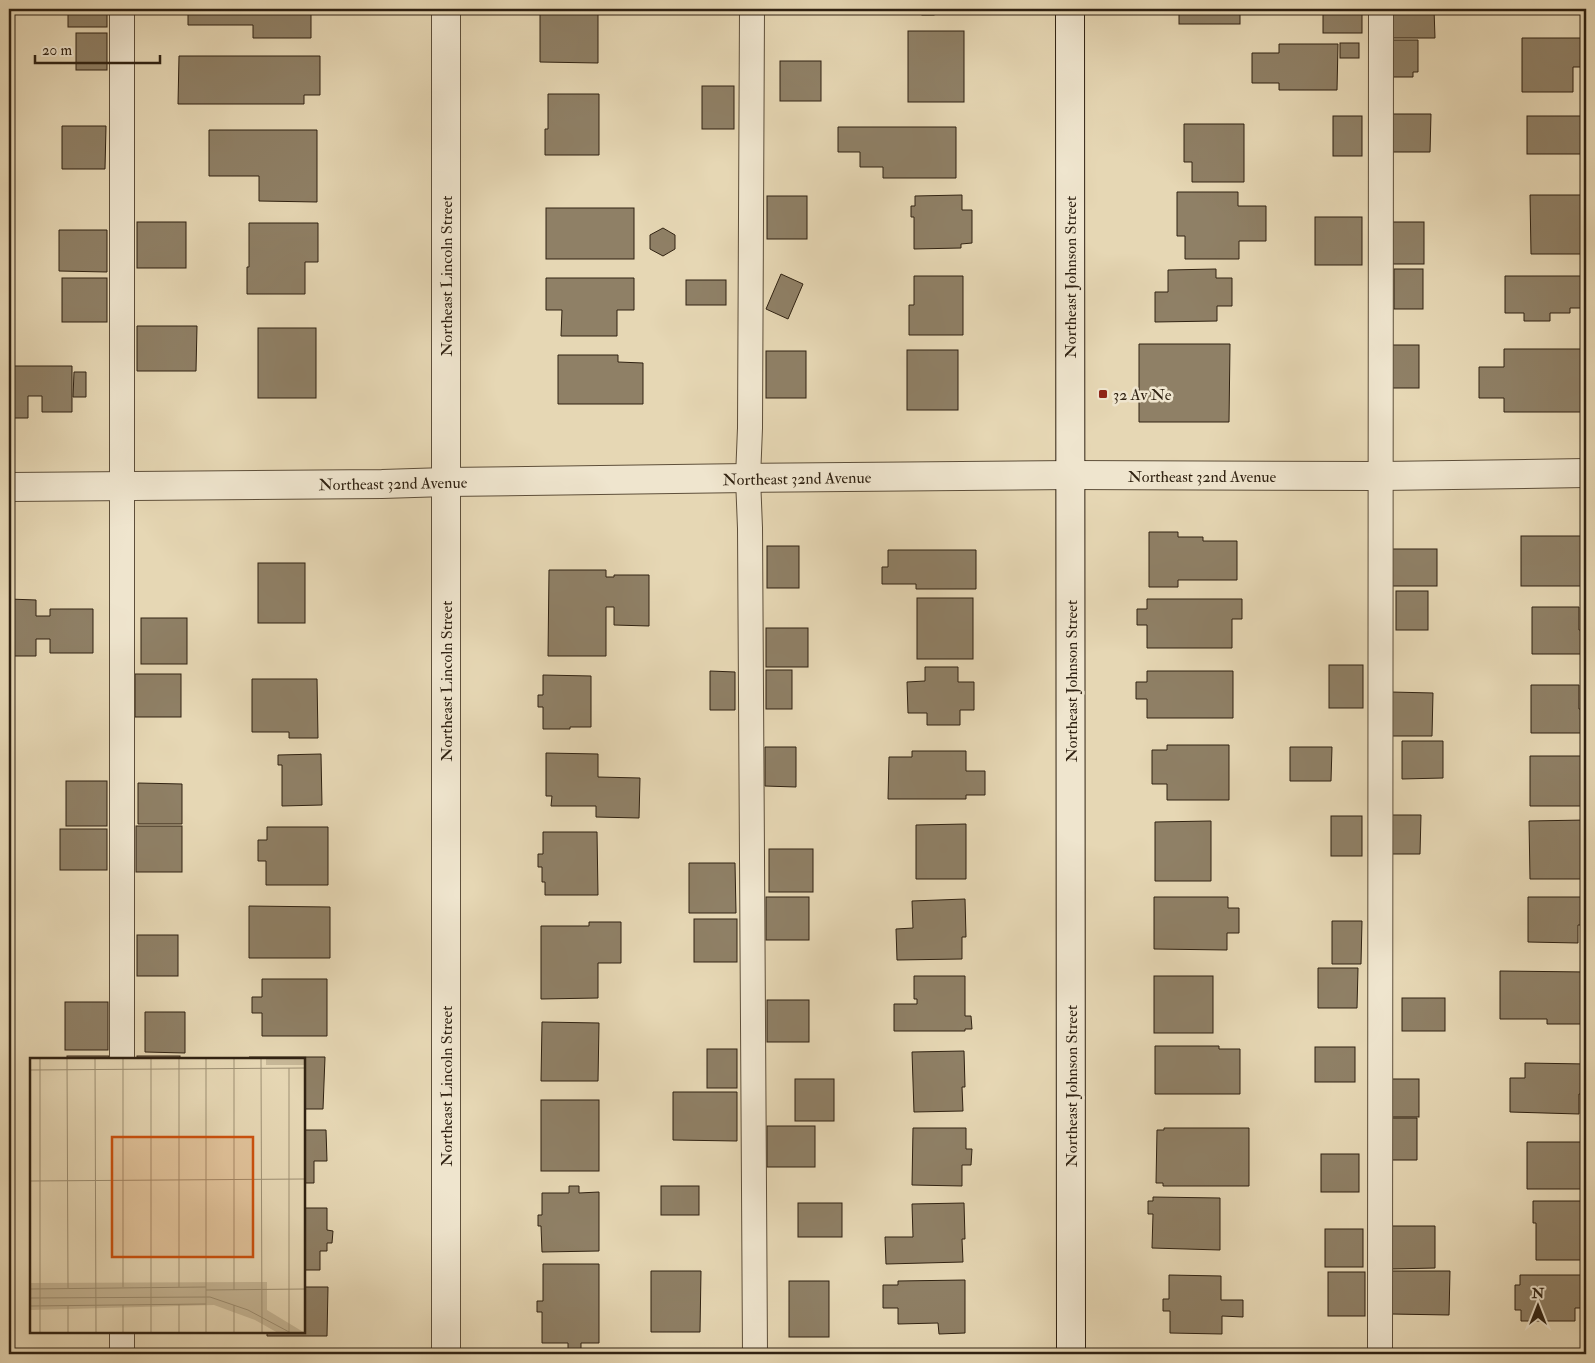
<svg xmlns="http://www.w3.org/2000/svg" width="1595" height="1363" font-family="'IM FELL Double Pica',serif">
	<style>
		.building { fill: #8f8066; stroke: #302212 }
		.lines { fill: none; stroke-linecap: round; stroke-linejoin: round }
		.lane-casing { stroke: #5e4f3a; stroke-width: 26 }
		.street-casing { stroke: #5e4f3a; stroke-width: 30 }
		.secondary-casing { stroke: #302212; stroke-width: 30 }
		.lane { stroke: #efe5ce; stroke-width: 24 }
		.street { stroke: #efe5ce; stroke-width: 28 }
		.secondary { stroke: #efe5ce; stroke-width: 28 }
		.poi-dot { fill: #8f2418; stroke: #efe5ce; stroke-width: 2 }
		.labels { text-anchor: middle; stroke-width: 5; stroke-linejoin: round; paint-order: stroke }
		.street-label { font-size: 16px; fill: #302212; stroke: #efe5ce }
		.poi-label { font-size: 16px; fill: #302212; stroke: #efe5ce; text-anchor: start }
		.inset-road { fill: none; stroke: #9d8f73; stroke-width: 1 }
		.view { fill: #cc510d; fill-opacity: 0.15; stroke: #cc510d; stroke-width: 2.5 }
		.inset-edge { fill: none; stroke: #302212; stroke-width: 2.5 }
	</style>
	<rect width="100%" height="100%" fill="#e6d7b4"/>
	<filter id="stains"><feTurbulence type="fractalNoise" baseFrequency=".004" numOctaves="4"/><feColorMatrix values="0 0 0 0 .2 0 0 0 0 .09 0 0 0 0 .02 0 0 0 .5 -.17"/></filter>
	<radialGradient id="worn" r=".72"><stop offset=".6" stop-color="#630" stop-opacity="0"/><stop offset="1" stop-color="#630" stop-opacity=".3"/></radialGradient>
	<g class="building">
		<rect x="68" y="9" width="39" height="18"/>
		<path d="M188,9h123v29h-58v-13h-65z"/>
		<path d="M540,9h58v54l-58,-1z"/>
		<path d="M694,9h41v3l-41,-1z"/>
		<rect x="922" y="9" width="12" height="6"/>
		<rect x="1179" y="9" width="61" height="15"/>
		<rect x="1323" y="9" width="39" height="24"/>
		<path d="M1388,9h46l1,29h-47z"/>
		<rect x="908" y="31" width="56" height="71"/>
		<rect x="76" y="33" width="31" height="37"/>
		<path d="M1522,38h64v29h-13v25h-51z"/>
		<path d="M1391,40h27v32h-5v5h-22z"/>
		<rect x="1340" y="43" width="19" height="15"/>
		<path d="M1279,44h59l-1,46h-58v-7h-27v-30h27z"/>
		<path d="M179,56h141v39h-16v9h-126z"/>
		<rect x="780" y="61" width="41" height="40"/>
		<rect x="702" y="86" width="32" height="43"/>
		<path d="M548,94h51v61h-54v-26h3z"/>
		<path d="M1392,114h39l-1,38h-38z"/>
		<rect x="1333" y="116" width="29" height="40"/>
		<rect x="1527" y="116" width="58" height="38"/>
		<path d="M1184,124h60v58h-52v-20h-8z"/>
		<path d="M62,126h44l-1,43h-43z"/>
		<path d="M838,127h118v51h-73v-11h-23v-15h-22z"/>
		<path d="M209,130h108v72l-58,-1v-25h-50z"/>
		<rect x="9" y="159" width="3" height="22"/>
		<path d="M1177,192h61v14h28v35h-27v18h-54v-23h-8z"/>
		<path d="M962,195v15h10v33l-11,1v4l-47,1v-32h-3v-11h4v-10z"/>
		<path d="M1530,195h55l1,59h-55z"/>
		<rect x="767" y="196" width="40" height="43"/>
		<rect x="546" y="208" width="88" height="51"/>
		<rect x="1315" y="217" width="47" height="48"/>
		<rect x="137" y="222" width="49" height="46"/>
		<rect x="1391" y="222" width="33" height="42"/>
		<path d="M249,223h69v39h-13v32h-58v-27h2z"/>
		<path d="M663,228l12,7v14l-12,7 -13,-7v-14z"/>
		<path d="M59,230h48v42l-48,-1z"/>
		<path d="M1216,269v9h16v28h-15v15l-62,1v-30h13v-22z"/>
		<rect x="1394" y="269" width="29" height="40"/>
		<path d="M781,274l22,10 -15,35 -22,-10z"/>
		<path d="M914,276h49v59h-54v-30h5z"/>
		<path d="M1505,276h81v15h-2l-1,17h-13v5h-20v8h-26v-8h-19z"/>
		<rect x="62" y="278" width="45" height="44"/>
		<path d="M546,278h88v32h-17v26h-56l1,-26h-16z"/>
		<rect x="686" y="280" width="40" height="25"/>
		<path d="M137,326h60l-1,45h-59z"/>
		<rect x="258" y="328" width="58" height="70"/>
		<path d="M1139,344h91l-1,78h-90z"/>
		<rect x="1390" y="345" width="29" height="43"/>
		<path d="M1504,349h82v63h-82v-14h-25v-31h25z"/>
		<rect x="907" y="350" width="51" height="60"/>
		<rect x="766" y="351" width="40" height="47"/>
		<path d="M558,355h60v7l25,1v41h-85z"/>
		<path d="M9,366h63v46h-30v-16h-14v22h-19z"/>
		<path d="M74,372h12v25h-13z"/>
		<path d="M1149,532h29v5h25v4h34v39h-59v7h-29z"/>
		<rect x="1521" y="536" width="65" height="50"/>
		<rect x="767" y="546" width="32" height="42"/>
		<rect x="1390" y="549" width="47" height="37"/>
		<path d="M888,550h88v39h-60v-5h-34v-17h6z"/>
		<rect x="258" y="563" width="47" height="60"/>
		<path d="M549,570h57v7h8v-2h35v51l-35,-1v-18h-8v49h-58z"/>
		<rect x="1396" y="591" width="32" height="39"/>
		<rect x="917" y="598" width="56" height="61"/>
		<path d="M9,599l27,1v16h14v-7h43v44h-43v-14h-14v17h-27z"/>
		<path d="M1147,599h95v20h-10v29h-85v-23h-10v-16h10z"/>
		<path d="M1532,607h47v23h7v24h-54z"/>
		<rect x="141" y="618" width="46" height="46"/>
		<rect x="766" y="628" width="42" height="39"/>
		<rect x="1329" y="665" width="34" height="43"/>
		<path d="M925,667h33v15h16v28h-14v15h-33v-12h-19l-1,-31 18,-1z"/>
		<rect x="766" y="670" width="26" height="39"/>
		<path d="M710,671l25,1v38h-25z"/>
		<path d="M1147,671h86v47h-86v-19h-11v-17h11z"/>
		<rect x="135" y="674" width="46" height="43"/>
		<path d="M543,675l48,1v51h-21v2h-27v-22h-5v-12h5z"/>
		<path d="M252,679h65l1,59h-29v-6h-37z"/>
		<path d="M1531,685h48v24h7v24h-55z"/>
		<path d="M1391,692l42,1 -1,43h-42z"/>
		<path d="M1402,741h41v37l-41,1z"/>
		<path d="M1167,745h62v55h-62v-16h-15v-34h15z"/>
		<path d="M765,747h31v40l-31,-1z"/>
		<path d="M1290,747h42l-1,34h-41z"/>
		<path d="M912,751h54v20h19v24h-19v4h-78l1,-42h23z"/>
		<path d="M546,753l52,1v23l42,1 -1,40 -43,-1v-11h-45l1,-10h-6z"/>
		<path d="M321,754l1,51 -40,1v-41h-4v-10z"/>
		<path d="M1530,756h51v26l5,1v23h-56z"/>
		<rect x="66" y="781" width="41" height="45"/>
		<path d="M138,783l44,1v40h-44z"/>
		<path d="M1392,815h29l-1,39h-29z"/>
		<rect x="1331" y="816" width="31" height="40"/>
		<path d="M1586,820v40h-4l1,19h-53l-1,-58z"/>
		<path d="M1211,821v60h-56v-59z"/>
		<path d="M966,824v55h-50v-54z"/>
		<rect x="136" y="826" width="46" height="46"/>
		<path d="M267,827h61v58h-62v-24h-8v-21h9z"/>
		<rect x="60" y="829" width="47" height="41"/>
		<path d="M543,832h54l1,63h-53v-13h-3v-15h-4v-13h5z"/>
		<rect x="769" y="849" width="44" height="43"/>
		<path d="M689,863h46l1,50h-47z"/>
		<rect x="766" y="897" width="43" height="43"/>
		<path d="M1154,897h74v11h11v25h-12v17l-73,-1z"/>
		<path d="M1528,897h58v28h-8v18l-50,-1z"/>
		<path d="M965,899l1,38h-4v22l-65,1 -1,-31 17,-1 -1,-27z"/>
		<path d="M249,906l81,1v51h-81z"/>
		<rect x="694" y="919" width="43" height="43"/>
		<path d="M1332,921h30l-1,43h-29z"/>
		<path d="M589,922h32v41h-23v35l-57,1v-73h48z"/>
		<rect x="137" y="935" width="41" height="41"/>
		<path d="M1318,968h40l-1,40h-39z"/>
		<path d="M1500,971l86,1v52h-39v-5h-47z"/>
		<path d="M914,976h51v40h6l1,13h-7v2h-71v-27h23v-5h-3z"/>
		<rect x="1154" y="976" width="59" height="57"/>
		<path d="M262,979h65v57h-65v-23h-10v-16h10z"/>
		<rect x="1402" y="998" width="43" height="33"/>
		<rect x="767" y="1000" width="42" height="42"/>
		<rect x="65" y="1002" width="43" height="48"/>
		<path d="M145,1012h40v41l-40,-1z"/>
		<path d="M542,1022l57,1 -1,58h-57z"/>
		<path d="M1155,1046h64v3h21v45h-85z"/>
		<rect x="1315" y="1047" width="40" height="35"/>
		<rect x="707" y="1049" width="30" height="39"/>
		<path d="M964,1051l1,36h-3l1,24 -49,1 -2,-60z"/>
		<rect x="67" y="1056" width="42" height="3"/>
		<rect x="137" y="1056" width="43" height="3"/>
		<path d="M249,1057h76l-2,52h-19v-50h-55z"/>
		<path d="M1525,1063l61,1v30h-7v20l-69,-2v-34h15z"/>
		<rect x="795" y="1079" width="39" height="42"/>
		<rect x="1390" y="1079" width="29" height="38"/>
		<path d="M673,1092h64v49l-64,-1z"/>
		<rect x="541" y="1100" width="58" height="71"/>
		<path d="M1391,1118h26v42h-27z"/>
		<rect x="767" y="1126" width="48" height="41"/>
		<path d="M913,1128h53v21h6l-1,16h-9v21l-50,-1z"/>
		<path d="M1164,1128h85v58h-86v-3h-7l1,-53h7z"/>
		<path d="M304,1130h22l1,31h-13v22h-10z"/>
		<path d="M1527,1142h59l-1,47h-58z"/>
		<rect x="1321" y="1154" width="38" height="38"/>
		<path d="M569,1186h10v7l20,-1v59l-57,1 -1,-26h-3v-11h4v-22h27z"/>
		<rect x="661" y="1186" width="38" height="29"/>
		<path d="M1153,1197l67,1v52l-68,-2 1,-34h-5v-13h5z"/>
		<path d="M1533,1201h53v59h-50v-37h-3z"/>
		<rect x="798" y="1203" width="44" height="34"/>
		<path d="M964,1203l1,36h-3l1,23 -77,2 -1,-27h28l-1,-33z"/>
		<path d="M304,1208h23v22l6,1 -1,12h-5v8h-7v19h-16z"/>
		<path d="M1391,1226h44v42l-44,1z"/>
		<rect x="1325" y="1229" width="38" height="38"/>
		<path d="M543,1264h56v79h-18v6h-13v-6h-26v-31h-5v-11h6z"/>
		<path d="M651,1271h50l-1,61h-49z"/>
		<path d="M1392,1271h58l-1,44 -58,-1z"/>
		<rect x="1328" y="1272" width="37" height="44"/>
		<path d="M1169,1275l52,1v24h22v17l-21,-1v18l-52,-1v-22h-7v-12h6z"/>
		<path d="M1520,1275h66v33h-11v13h-54v-11h-6v-25h5z"/>
		<path d="M965,1280v53l-26,1 -1,-11 -40,1v-16h-15v-23h15v-4z"/>
		<rect x="789" y="1281" width="40" height="56"/>
		<path d="M304,1287h24l-1,49h-60v-4h37z"/>
		<rect x="1405" y="1350" width="40" height="4"/>
		<rect x="703" y="1353" width="31" height="1"/>
	</g>
	<g class="lines">
		<defs>
			<g id="lane">
				<path d="M752,9l-2,419 -2,50 2,50 5,826"/>
				<path d="M122,1059v-1050"/>
				<path d="M122,1332v22"/>
				<path d="M1380,1354l1,-1345"/>
			</g>
			<g id="street">
				<path d="M446,9v1345"/>
				<path d="M9,487l373,-3 64,-2 302,-4 323,-3 310,1 205,-3"/>
			</g>
			<path id="secondary" d="M1070,9l1,1345"/>
		</defs>
		<use href="#lane" class="lane-casing"/>
		<use href="#street" class="street-casing"/>
		<use href="#secondary" class="secondary-casing"/>
		<use href="#lane" class="lane"/>
		<use href="#street" class="street"/>
		<use href="#secondary" class="secondary"/>
	</g>
	<rect class="poi-dot" x="1098" y="389" width="10" height="10" rx="2.5"/>
	<g class="labels">
		<g class="street-label">
			<text transform="translate(446 276) rotate(-90)" y="6">Northeast Lincoln Street</text>
			<text transform="translate(1070 277) rotate(-90)" y="6">Northeast Johnson Street</text>
			<text x="1202" y="482">Northeast 32nd Avenue</text>
			<text transform="translate(797 478) rotate(-1)" y="6">Northeast 32nd Avenue</text>
			<text transform="translate(393 483) rotate(-1)" y="6">Northeast 32nd Avenue</text>
			<text transform="translate(446 681) rotate(-90)" y="6">Northeast Lincoln Street</text>
			<text transform="translate(1071 681) rotate(-90)" y="6">Northeast Johnson Street</text>
			<text transform="translate(446 1086) rotate(-90)" y="6">Northeast Lincoln Street</text>
			<text transform="translate(1071 1086) rotate(-90)" y="6">Northeast Johnson Street</text>
		</g>
		<g class="poi-label">
			<text x="1113" y="400">32 Av Ne</text>
		</g>
	</g>
	<g transform="translate(30 1058)">
		<rect width="275" height="275" fill="#e6d7b4"/>
		<path d="M236,0h39v7h-39zM237,224v28l38,23h-27l-23,-13 -41,-15 -184,5v-27z" fill="#c7b898"/>
		<path class="inset-road" d="M37,0l1,230M65,0l1,275M121,0v275M149,0v229M231,0l1,275M0,12l275,-2M0,123l275,-2M93,229v-229M0,231l176,-2M176,232l99,-1M204,232v-232M0,240l180,-1 38,13 43,23M149,246v29M93,247v28M0,248l176,-2M38,248v27M10,275v-275M176,275v-275M204,275v-28M259,275v-265"/>
		<path class="view" d="M82,79h141v120h-141z"/>
		<rect width="275" height="275" class="inset-edge"/>
	</g>
	<rect width="1595" height="1363" fill="none" stroke="#e6d7b4" stroke-width="30"/>
	<rect x="10" y="10" width="1575" height="1343" fill="none" stroke="#302212" stroke-width="2.5"/>
	<rect x="15" y="15" width="1565" height="1333" fill="none" stroke="#302212"/>
	<g transform="translate(1538 1306)" stroke="#efe5ce" stroke-width="4" paint-order="stroke">
	<path d="M0-4L9 19L0 12L-9 19Z" fill="#302212"/>
	<text y="-8" font-size="14" font-weight="bold" text-anchor="middle" fill="#302212">N</text>
	</g>
	<path d="M35 55v8h125v-8" fill="none" stroke="#302212" stroke-width="2.5"/>
	<text x="42" y="55" font-size="15" fill="#302212" stroke="#efe5ce" stroke-width="4" paint-order="stroke">20 m</text>
	<rect width="100%" height="100%" filter="url(#stains)"/>
	<rect width="100%" height="100%" fill="url(#worn)"/>
</svg>
